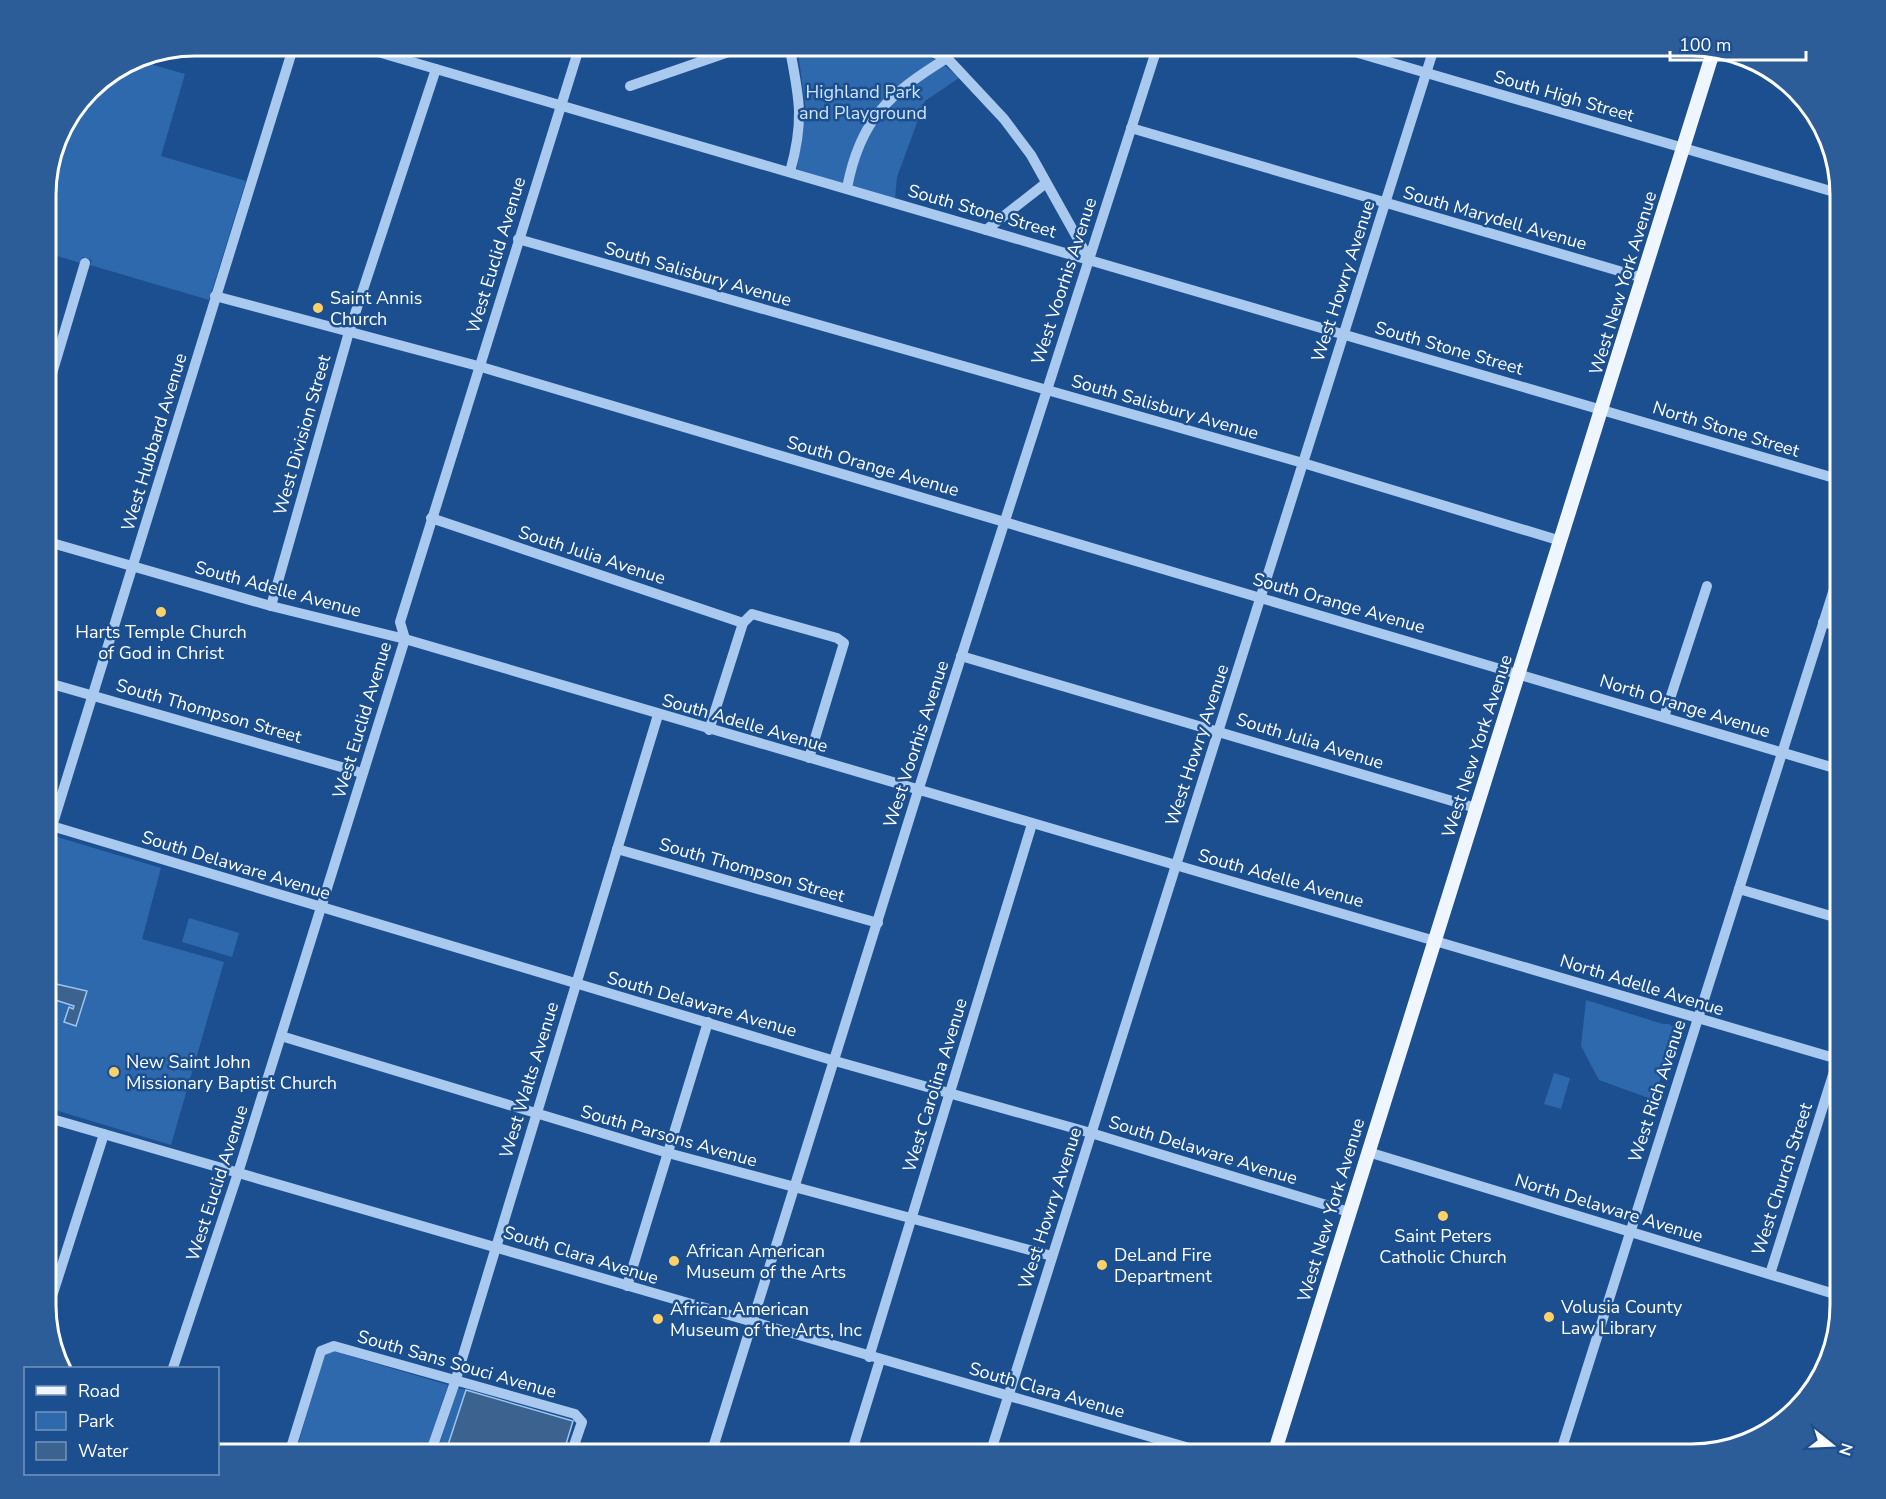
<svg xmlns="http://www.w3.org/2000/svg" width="1886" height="1499" font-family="'Nunito Sans',sans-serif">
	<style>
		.green { fill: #2e69ad }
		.water { fill: #3c6290; stroke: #9cc4f0; stroke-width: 1.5 }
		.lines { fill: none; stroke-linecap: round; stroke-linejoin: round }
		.minor { stroke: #a9c9ee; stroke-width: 10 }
		.major { stroke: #f0f6ff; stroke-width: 14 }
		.poi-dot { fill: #ffd166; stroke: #1b4f8f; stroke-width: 2 }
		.labels { text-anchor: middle; stroke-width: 5; stroke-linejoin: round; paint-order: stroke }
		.park-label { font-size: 18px; fill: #cfe3fa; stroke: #1b4f8f }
		.street-label { font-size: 18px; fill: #fff; stroke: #1b4f8f }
		.poi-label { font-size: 18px; fill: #fff; stroke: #1b4f8f; text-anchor: start }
		.rim { fill: none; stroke: #fff; stroke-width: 3 }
	</style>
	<rect width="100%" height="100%" fill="#1b4f8f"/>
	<g class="green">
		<path d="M797,45c57,0 118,-11 162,33l-34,23 -28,76 -2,22 -98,-30 9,-58z"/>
		<path d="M133,59l52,15 -24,82 85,25 -37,119 -119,-35 2,-5 -10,-3 -2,6 -35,-11v-68l16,-56 35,-46z"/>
		<path d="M57,837l104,31 -19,71 82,23 -53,183 -126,-38v-230z"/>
		<path d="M189,918l50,15 -7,24 -50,-15z"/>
		<path d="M1586,1000l77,24h6l7,5v9l-5,5 -17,57 -55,-20 -18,-34z"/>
		<path d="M1554,1073l16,5 -9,31 -17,-5z"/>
		<path d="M333,1351l115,34 -23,69h-130l30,-100z"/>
		<path d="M458,1388l8,2 -21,64h-9z"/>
	</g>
	<g class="water">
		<path d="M56,984l31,7 -11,35 -12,-4 5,-15 4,2 1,-3 -22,-7z"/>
		<path d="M466,1390l107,31 -10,33h-118z"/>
	</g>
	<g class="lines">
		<g class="minor">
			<path d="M354,45l1487,435"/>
			<path d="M789,45c10,52 16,74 1,127"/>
			<path d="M915,45l32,13 57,61 27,36 58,104"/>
			<path d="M1139,45l17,6"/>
			<path d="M1331,45l510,149"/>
			<path d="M630,86l119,-41"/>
			<path d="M1131,128l512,150"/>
			<path d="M847,188c13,-69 42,-94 100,-130"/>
			<path d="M986,230l60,-47"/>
			<path d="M518,239l785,224 258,78"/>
			<path d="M215,296l263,70 1363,404"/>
			<path d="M45,397l40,-134"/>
			<path d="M431,518l312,105"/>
			<path d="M45,541l226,65 134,33 1436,421"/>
			<path d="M271,606l78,-274 87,-263"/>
			<path d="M1823,622l18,5"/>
			<path d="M961,656l515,152"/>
			<path d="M45,682l317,91"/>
			<path d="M1664,717l43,-131"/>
			<path d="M709,730l34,-107 9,-9 85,24 7,5 -35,115"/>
			<path d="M45,824l790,237 256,72 258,79"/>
			<path d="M45,849l249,-804"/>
			<path d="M617,849l261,74"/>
			<path d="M1739,889l102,30"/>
			<path d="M281,1036l387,117 384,103"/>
			<path d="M45,1117l1165,337"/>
			<path d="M1368,1152l473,144"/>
			<path d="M1770,1274l68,-215"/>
			<path d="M627,1286l81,-264"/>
			<path d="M46,1315l58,-181"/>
			<path d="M869,1357l163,-533"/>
			<path d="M173,1368l65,-195 167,-534 -5,-17 180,-577"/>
			<path d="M218,1448l19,6"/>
			<path d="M289,1454l32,-103 13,-5 241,68 7,8 -11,32"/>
			<path d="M430,1454l25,-72 203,-667"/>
			<path d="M711,1454l207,-663 240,-746"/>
			<path d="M851,1454l29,-94"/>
			<path d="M990,1454l445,-1409"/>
			<path d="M1560,1454l281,-887"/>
		</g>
		<path class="major" d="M1274,1454l440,-1405"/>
	</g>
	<g class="poi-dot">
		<circle cx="318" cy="308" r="6"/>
		<circle cx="161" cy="612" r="6"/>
		<circle cx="114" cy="1072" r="6"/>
		<circle cx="1443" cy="1216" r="6"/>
		<circle cx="674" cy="1261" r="6"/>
		<circle cx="1102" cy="1265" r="6"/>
		<circle cx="1549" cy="1317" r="6"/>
		<circle cx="658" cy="1319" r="6"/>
	</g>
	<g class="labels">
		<g class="park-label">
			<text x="863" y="98">Highland Park<tspan x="863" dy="21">and Playground</tspan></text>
		</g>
		<g class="street-label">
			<text transform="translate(1564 96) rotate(16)" y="6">South High Street</text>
			<text transform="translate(982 211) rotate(16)" y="6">South Stone Street</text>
			<text transform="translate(1495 218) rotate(16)" y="6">South Marydell Avenue</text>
			<text transform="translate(496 255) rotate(-73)" y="6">West Euclid Avenue</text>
			<text transform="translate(698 274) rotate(16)" y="6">South Salisbury Avenue</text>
			<text transform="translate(1064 281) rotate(-72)" y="6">West Voorhis Avenue</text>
			<text transform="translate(1343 281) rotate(-72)" y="6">West Howry Avenue</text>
			<text transform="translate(1623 283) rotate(-73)" y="6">West New York Avenue</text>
			<text transform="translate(1449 348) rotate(16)" y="6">South Stone Street</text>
			<text transform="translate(1165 407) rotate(16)" y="6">South Salisbury Avenue</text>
			<text transform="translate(1726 429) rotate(17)" y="6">North Stone Street</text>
			<text transform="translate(302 435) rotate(-74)" y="6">West Division Street</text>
			<text transform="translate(154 442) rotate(-73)" y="6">West Hubbard Avenue</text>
			<text transform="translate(873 466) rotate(16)" y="6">South Orange Avenue</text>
			<text transform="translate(592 555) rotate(18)" y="6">South Julia Avenue</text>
			<text transform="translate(278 589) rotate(15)" y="6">South Adelle Avenue</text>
			<text transform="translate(1339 603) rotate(16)" y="6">South Orange Avenue</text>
			<text transform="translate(1685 706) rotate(17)" y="6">North Orange Avenue</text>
			<text transform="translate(209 711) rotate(16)" y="6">South Thompson Street</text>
			<text transform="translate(362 720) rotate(-73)" y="6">West Euclid Avenue</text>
			<text transform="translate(745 723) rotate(16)" y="6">South Adelle Avenue</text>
			<text transform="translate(1310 741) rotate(17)" y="6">South Julia Avenue</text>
			<text transform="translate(916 744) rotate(-72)" y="6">West Voorhis Avenue</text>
			<text transform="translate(1197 745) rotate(-72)" y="6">West Howry Avenue</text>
			<text transform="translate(1477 746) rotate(-72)" y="6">West New York Avenue</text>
			<text transform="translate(236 865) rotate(17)" y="6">South Delaware Avenue</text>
			<text transform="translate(752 870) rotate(16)" y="6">South Thompson Street</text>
			<text transform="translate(1281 878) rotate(16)" y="6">South Adelle Avenue</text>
			<text transform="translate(1642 985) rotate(17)" y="6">North Adelle Avenue</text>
			<text transform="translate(702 1004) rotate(16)" y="6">South Delaware Avenue</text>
			<text transform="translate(529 1080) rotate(-73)" y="6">West Walts Avenue</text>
			<text transform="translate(935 1085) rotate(-73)" y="6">West Carolina Avenue</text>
			<text transform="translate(1657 1091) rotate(-72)" y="6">West Rich Avenue</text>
			<text transform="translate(669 1136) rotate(16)" y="6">South Parsons Avenue</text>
			<text transform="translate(1203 1150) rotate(17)" y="6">South Delaware Avenue</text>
			<text transform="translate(1782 1179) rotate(-72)" y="6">West Church Street</text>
			<text transform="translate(217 1183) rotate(-72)" y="6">West Euclid Avenue</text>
			<text transform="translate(1050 1208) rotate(-72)" y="6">West Howry Avenue</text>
			<text transform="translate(1609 1208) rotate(17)" y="6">North Delaware Avenue</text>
			<text transform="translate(1331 1210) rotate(-73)" y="6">West New York Avenue</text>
			<text transform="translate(581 1255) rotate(17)" y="6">South Clara Avenue</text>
			<text transform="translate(457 1364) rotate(16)" y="6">South Sans Souci Avenue</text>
			<text transform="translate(1047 1390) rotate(16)" y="6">South Clara Avenue</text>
		</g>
		<g class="poi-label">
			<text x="330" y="304">Saint Annis<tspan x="330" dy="21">Church</tspan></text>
			<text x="161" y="638" text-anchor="middle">Harts Temple Church<tspan x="161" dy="21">of God in Christ</tspan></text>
			<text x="126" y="1068">New Saint John<tspan x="126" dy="21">Missionary Baptist Church</tspan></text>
			<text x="1443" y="1242" text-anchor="middle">Saint Peters<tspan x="1443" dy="21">Catholic Church</tspan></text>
			<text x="686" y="1257">African American<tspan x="686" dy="21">Museum of the Arts</tspan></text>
			<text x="1114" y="1261">DeLand Fire<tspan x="1114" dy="21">Department</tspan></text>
			<text x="1561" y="1313">Volusia County<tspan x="1561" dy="21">Law Library</tspan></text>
			<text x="670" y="1315">African American<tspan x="670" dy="21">Museum of the Arts, Inc</tspan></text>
		</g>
	</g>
	<path d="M0 0H1886V1499H0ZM195 56H1691A139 139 0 0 1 1830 195V1305A139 139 0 0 1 1691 1444H195A139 139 0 0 1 56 1305V195A139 139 0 0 1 195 56Z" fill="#2d5d98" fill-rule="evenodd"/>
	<path class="rim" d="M195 56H1691A139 139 0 0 1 1830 195V1305A139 139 0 0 1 1691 1444H195A139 139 0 0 1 56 1305V195A139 139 0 0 1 195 56Z"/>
	<rect x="24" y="1367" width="195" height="108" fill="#1b4f8f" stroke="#7695bc" stroke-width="1.5"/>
	<rect x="36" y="1386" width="30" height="9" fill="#f0f6ff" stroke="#7695bc" stroke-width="1.5"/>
	<text x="78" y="1397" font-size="18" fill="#ffffff">Road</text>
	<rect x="36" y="1412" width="30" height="18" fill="#2e69ad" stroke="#7695bc" stroke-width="1.5"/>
	<text x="78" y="1427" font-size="18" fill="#ffffff">Park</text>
	<rect x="36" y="1442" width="30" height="18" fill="#3c6290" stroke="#7695bc" stroke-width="1.5"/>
	<text x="78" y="1457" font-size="18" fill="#ffffff">Water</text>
	<g transform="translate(1832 1445) rotate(108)" stroke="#1b4f8f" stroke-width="4.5" paint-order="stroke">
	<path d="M0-4.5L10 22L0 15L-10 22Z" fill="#ffffff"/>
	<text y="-9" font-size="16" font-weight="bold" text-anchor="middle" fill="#ffffff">N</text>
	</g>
	<path d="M1670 51v9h136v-9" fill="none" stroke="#ffffff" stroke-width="3"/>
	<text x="1679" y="51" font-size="18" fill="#ffffff" stroke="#1b4f8f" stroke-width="4.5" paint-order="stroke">100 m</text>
</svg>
